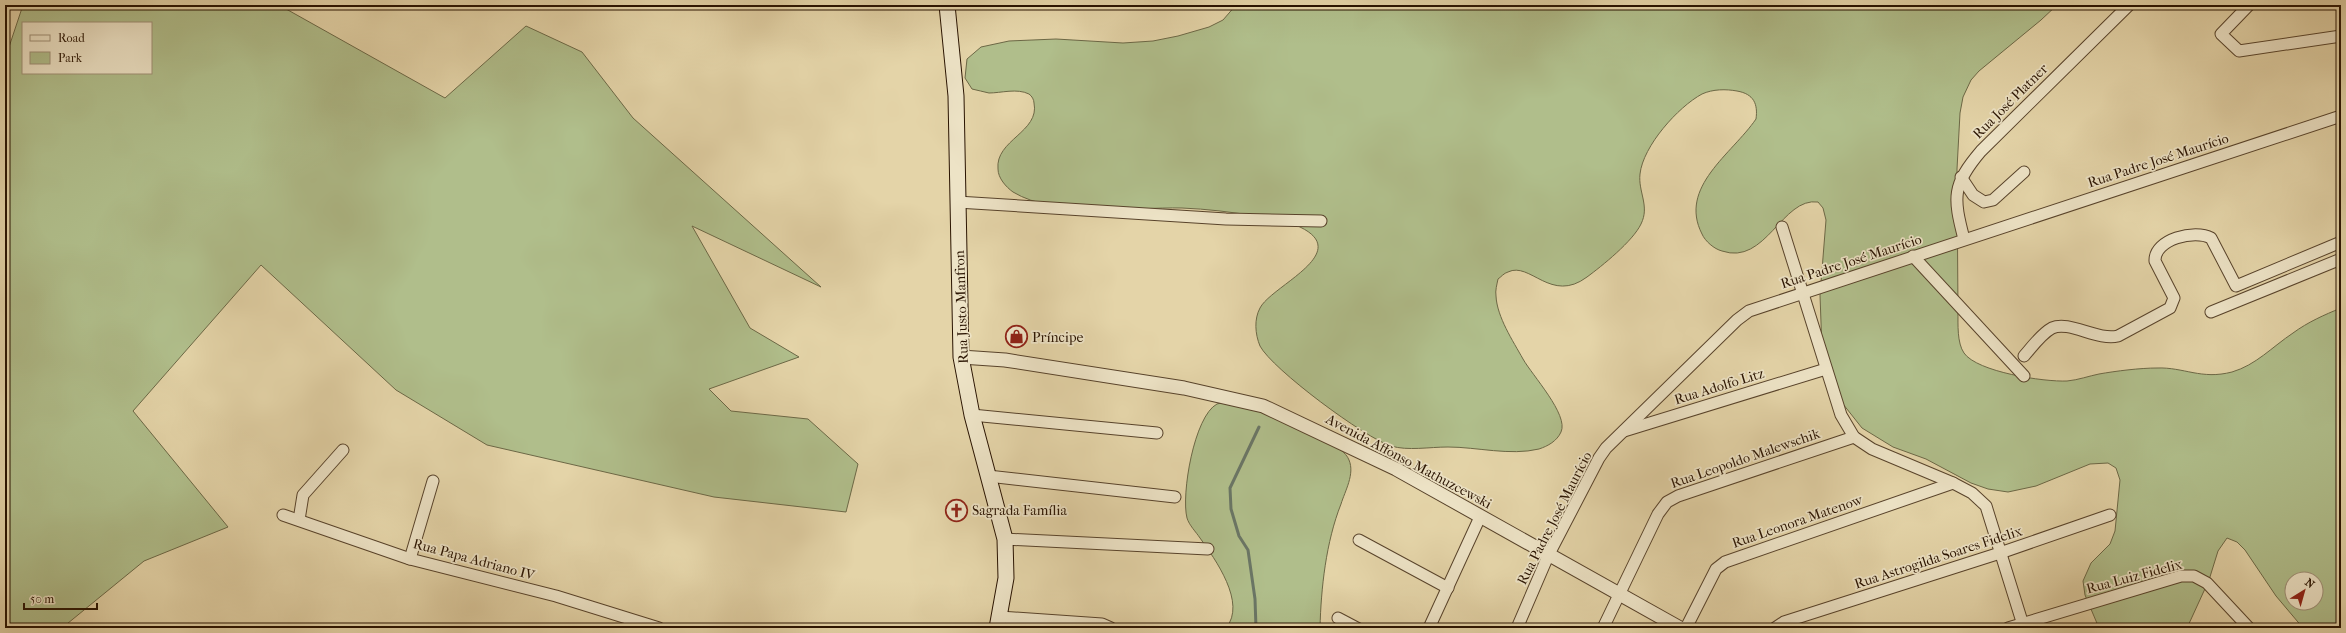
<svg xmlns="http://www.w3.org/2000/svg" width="2346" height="633" font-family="'IM FELL French Canon',serif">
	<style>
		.green { fill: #b0be8b; stroke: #6c6846; fill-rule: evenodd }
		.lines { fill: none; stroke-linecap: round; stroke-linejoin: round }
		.stream { stroke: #6a7666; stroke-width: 3 }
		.minor-casing { stroke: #58432b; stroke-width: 13 }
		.tertiary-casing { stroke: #58432b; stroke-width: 15 }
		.secondary-casing { stroke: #291301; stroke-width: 17 }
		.minor { stroke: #ede3c6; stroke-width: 11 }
		.tertiary { stroke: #ede3c6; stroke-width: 13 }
		.secondary { stroke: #ede3c6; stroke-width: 15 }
		.labels { text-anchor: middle; stroke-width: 3.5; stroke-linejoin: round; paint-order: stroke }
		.street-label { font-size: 14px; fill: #291301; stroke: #ede3c6 }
		.poi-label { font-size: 14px; fill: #291301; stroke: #ede3c6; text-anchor: start }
	</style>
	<rect width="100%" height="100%" fill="#e4d4a8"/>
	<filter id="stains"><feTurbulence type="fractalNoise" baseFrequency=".005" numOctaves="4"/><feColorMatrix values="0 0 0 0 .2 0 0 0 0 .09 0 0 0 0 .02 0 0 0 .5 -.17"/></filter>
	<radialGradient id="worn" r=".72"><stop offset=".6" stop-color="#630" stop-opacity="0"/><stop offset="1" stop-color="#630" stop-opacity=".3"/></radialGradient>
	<g class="green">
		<path d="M23,5h256l166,93 81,-72 56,26 51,66 188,169 -129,-61 58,102 49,29 -90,32 22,22 77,8 50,45 -12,48 -132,-15 -227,-52 -91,-55 -135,-125 -128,146 95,116 -84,34 -82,67h-57v-569zM23,23h128v50h-128z"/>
		<path d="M1236,5h821l-16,15 -62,51 -8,9 -8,17 -3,16 -3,56 1,143c0,12 -1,31 6,41 13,19 80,29 103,28 11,-1 22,-5 32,-7 17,-3 41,-6 58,-6 27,-1 44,12 75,4 24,-7 40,-25 61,-39 15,-11 31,-18 48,-25v320h-38l-27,-32 -31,-46 -8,-8 -10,-4 -9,13 -9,29 -22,48h-88l-14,-33 -2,-14 8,-18 19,-19 5,-13 5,-51 -4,-12 -8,-5 -18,1 -54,22 -28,6 -20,-3 -17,-6 -45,-24 -33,-12 -31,-19 -23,-29 -17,-49 -2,-55 6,-75 -3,-12 -5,-6c-36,-5 -52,64 -96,49 -8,-2 -17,-10 -20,-17 -24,-47 30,-80 54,-115 2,-15 -2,-25 -19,-28 -11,-2 -24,-2 -35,3 -24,13 -59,52 -62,80 -2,18 10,32 1,50 -8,17 -39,42 -54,53 -36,27 -57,-16 -79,-5 -4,1 -7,5 -10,7 -1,5 -3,12 -2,17 1,21 17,45 27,63 9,16 46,56 38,73 -4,9 -13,14 -22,17 -29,7 -62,-2 -91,-2 -19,0 -40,4 -57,-1 -26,-8 -119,-77 -131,-100 -5,-12 -6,-27 0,-38 11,-22 94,-55 40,-81 -13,-7 -29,-9 -44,-11 -25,-4 -49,-7 -74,-8 -49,-1 -126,10 -169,-16 -7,-5 -15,-14 -15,-23 -3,-29 42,-37 36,-66 0,-3 -2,-7 -5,-9 -12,-6 -28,-1 -40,-1 -6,-1 -11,-3 -17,-4l-7,-11 2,-19 14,-12 28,-6 47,-2 67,4 30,-2 25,-5 31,-9 14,-7zM2292,579h24v24h-24z"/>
		<path d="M1229,401l15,2 87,40c6,5 15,9 18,17 6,14 -4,31 -8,44 -15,38 -20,84 -21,124h-94c21,-25 -11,-69 -26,-90 -4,-6 -11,-13 -13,-20 -6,-23 7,-102 30,-114 4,-1 8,-2 12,-3z"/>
	</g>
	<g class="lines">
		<path class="stream" d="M1256,628l-1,-29 -7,-49 -9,-14 -8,-27 -1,-21 29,-61"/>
		<defs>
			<g id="minor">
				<path d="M2249,5l-28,29 18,17 102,-15"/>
				<path d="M1961,177l12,18 11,7 9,-2 31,-28"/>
				<path d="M957,202l269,17 95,2"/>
				<path d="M1782,227l59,188 13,22 18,12 81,34 19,10 14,13 38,122"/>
				<path d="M1964,239c-11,-42 -12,-54 17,-88l148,-146"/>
				<path d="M1913,256l111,120"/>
				<path d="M2211,312l130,-53"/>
				<path d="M2024,356c8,-9 17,-22 28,-28 17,-8 45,13 66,8l52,-28 4,-10 -19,-37c-1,-22 40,-32 56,-23l25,48 105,-44"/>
				<path d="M972,415l185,18"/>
				<path d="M1624,431l202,-62"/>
				<path d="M988,476l187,21"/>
				<path d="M283,515l127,44 146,37 103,32"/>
				<path d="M299,520l4,-25 40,-45"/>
				<path d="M1005,539l203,10"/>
				<path d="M1359,540l89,48"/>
				<path d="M410,559l23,-78"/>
				<path d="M1000,617l102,7 9,4"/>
				<path d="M1338,618l19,10"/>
				<path d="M1429,628l51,-111"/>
				<path d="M1517,628l31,-72 51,-98 7,-10 131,-128 12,-9 592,-195"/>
				<path d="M1603,628l55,-114 9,-12 11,-6 176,-59"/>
				<path d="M1686,628l30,-59 9,-7 228,-79"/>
				<path d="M1775,628l9,-6 216,-69 110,-38"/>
				<path d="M2008,628l173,-52h13l13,7 42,45"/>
			</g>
			<path id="tertiary" d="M961,357l44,3 179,28 79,18 133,63 284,159"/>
			<path id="secondary" d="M947,5l9,91 5,261 11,58 33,124 1,39 -9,50"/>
		</defs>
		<use href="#minor" class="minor-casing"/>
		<use href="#tertiary" class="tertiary-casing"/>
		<use href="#secondary" class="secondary-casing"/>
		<use href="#minor" class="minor"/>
		<use href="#tertiary" class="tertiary"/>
		<use href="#secondary" class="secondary"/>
	</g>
	<defs>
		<symbol id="shop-ring" viewBox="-11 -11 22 22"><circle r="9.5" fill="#ede3c6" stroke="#8f2418" stroke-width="1.5"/><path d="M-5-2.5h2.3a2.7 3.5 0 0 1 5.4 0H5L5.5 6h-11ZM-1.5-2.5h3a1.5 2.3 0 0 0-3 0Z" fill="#8f2418"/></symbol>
		<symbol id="church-ring" viewBox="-11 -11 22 22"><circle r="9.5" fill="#ede3c6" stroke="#8f2418" stroke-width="1.5"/><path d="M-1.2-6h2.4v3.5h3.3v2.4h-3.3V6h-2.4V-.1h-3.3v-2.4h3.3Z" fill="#8f2418"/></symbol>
	</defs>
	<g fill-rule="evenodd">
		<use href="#shop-ring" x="1004" y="324" width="25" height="25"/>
		<use href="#church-ring" x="944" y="498" width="25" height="25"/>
	</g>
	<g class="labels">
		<g class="street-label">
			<text transform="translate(2010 101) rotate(-45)" y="5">Rua José Platner</text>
			<text transform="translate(2158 160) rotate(-18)" y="5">Rua Padre José Maurício</text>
			<text transform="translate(1851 261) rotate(-18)" y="5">Rua Padre José Maurício</text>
			<text transform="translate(961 307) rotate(-92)" y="5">Rua Justo Manfron</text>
			<text transform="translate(1719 386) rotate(-17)" y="5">Rua Adolfo Litz</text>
			<text transform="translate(1745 458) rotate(-19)" y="5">Rua Leopoldo Malewschik</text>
			<text transform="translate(1409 461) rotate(28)" y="5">Avenida Affonso Mathuzcewski</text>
			<text transform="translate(1554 518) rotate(-63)" y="5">Rua Padre José Maurício</text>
			<text transform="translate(1797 521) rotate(-19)" y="5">Rua Leonora Matenow</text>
			<text transform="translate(1938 557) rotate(-18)" y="5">Rua Astrogilda Soares Fidelix</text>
			<text transform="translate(474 559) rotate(15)" y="5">Rua Papa Adriano IV</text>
			<text transform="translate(2134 576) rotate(-15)" y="5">Rua Luiz Fidelix</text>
		</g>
		<g class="poi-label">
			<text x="1032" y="342">Príncipe</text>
			<text x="972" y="515">Sagrada Família</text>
		</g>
	</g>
	<rect width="2346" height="633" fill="none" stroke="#e4d4a8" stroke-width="20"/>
	<rect x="6" y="6" width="2334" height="621" fill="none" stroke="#291301" stroke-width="2"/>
	<rect x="10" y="10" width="2326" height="613" fill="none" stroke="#291301"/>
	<rect x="22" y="22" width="130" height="52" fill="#ede3c6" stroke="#9f9077"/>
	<rect x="30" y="35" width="20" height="6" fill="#ede3c6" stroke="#9f9077"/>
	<text x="58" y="42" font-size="12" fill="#291301">Road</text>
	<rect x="30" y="52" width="20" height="12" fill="#b0be8b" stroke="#9f9077"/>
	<text x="58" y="62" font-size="12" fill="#291301">Park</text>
	<g transform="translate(2304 591) rotate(37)"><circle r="19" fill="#ede3c6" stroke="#9f9077"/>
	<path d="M0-3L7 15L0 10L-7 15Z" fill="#8f2418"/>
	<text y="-6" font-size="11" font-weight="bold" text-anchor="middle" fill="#291301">N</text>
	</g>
	<path d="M24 603v6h73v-6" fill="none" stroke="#291301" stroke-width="2"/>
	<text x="30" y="603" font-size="12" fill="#291301" stroke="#ede3c6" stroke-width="3" paint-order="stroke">50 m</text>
	<rect width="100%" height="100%" filter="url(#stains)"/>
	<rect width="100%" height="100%" fill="url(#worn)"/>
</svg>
